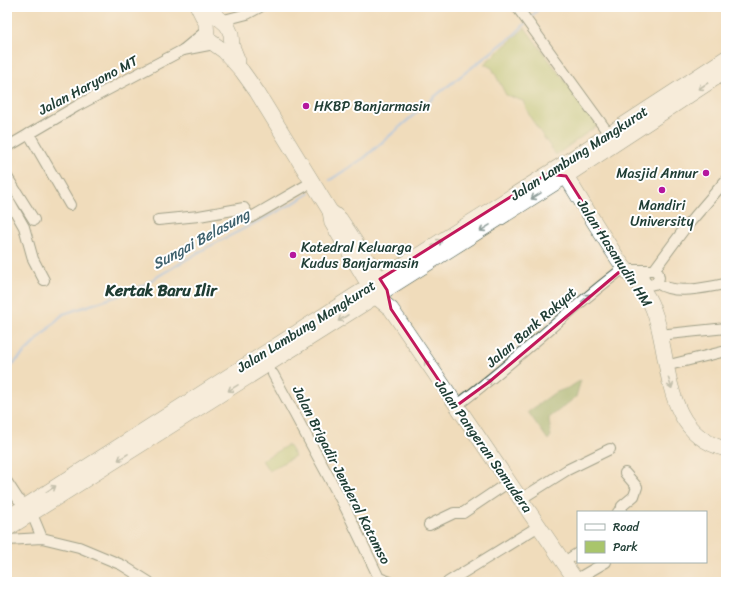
<svg xmlns="http://www.w3.org/2000/svg" width="733" height="589" font-family="Sriracha,sans-serif">
	<style>
		.green { fill: #a9c56c; stroke: #648150 }
		.forest { fill: #86aa60; stroke: #52744a }
		.lines { fill: none; stroke-linecap: round; stroke-linejoin: round }
		.stream { stroke: #89baf5; stroke-width: 2.5 }
		.minor-casing { stroke: #3e5548; stroke-width: 12 }
		.highway-casing { stroke: #3e5548; stroke-width: 16 }
		.minor { stroke: #fff; stroke-width: 10 }
		.highway { stroke: #fff; stroke-width: 15 }
		.oneway { stroke: #8f9e9a }
		.marked { fill: none; stroke: #c2185b; stroke-width: 3; stroke-linejoin: round }
		.poi-dot { fill: #b5179e; stroke: #fff; stroke-width: 1.5 }
		.labels { text-anchor: middle; stroke-width: 4; stroke-linejoin: round; paint-order: stroke }
		.street-label { font-size: 14px; fill: #1f3d34; stroke: #fff }
		.poi-label { font-size: 14px; fill: #1f3d34; stroke: #fff; text-anchor: start }
		.water-label { font-size: 15px; font-style: italic; fill: #3f626e; stroke: #fff }
		.quarter-label { font-size: 16px; font-weight: bold; fill: #1f3d34; stroke: #fff }
	</style>
	<rect width="100%" height="100%" fill="#fff"/>
	<filter id="ink" filterUnits="userSpaceOnUse"><feTurbulence type="fractalNoise" baseFrequency=".025" numOctaves="2"/><feDisplacementMap in="SourceGraphic" scale="8" xChannelSelector="R" yChannelSelector="G"/><feConvolveMatrix kernelMatrix="1 2 1 2 8 2 1 2 1" color-interpolation-filters="sRGB"/></filter>
	<filter id="wash" filterUnits="userSpaceOnUse"><feTurbulence type="fractalNoise" baseFrequency=".012" numOctaves="4" result="noise"/><feDisplacementMap in="SourceGraphic" scale="16" xChannelSelector="R" yChannelSelector="G"/><feGaussianBlur stdDeviation="0.9" result="paint"/><feColorMatrix in="noise" values="0 0 0 0 0 0 0 0 0 0 0 0 0 0 0 0 0 1.4 0 .05"/><feComposite in="paint" operator="in"/></filter>
	<g filter="url(#wash)">
		<rect width="100%" height="100%" fill="#f0dcbb"/>
		<g class="green">
			<path d="M525,28l73,97 -42,30 -26,-38 -7,-16 -17,-6 -14,-27 -8,-4z"/>
			<path d="M288,445l7,11 -26,15 -7,-11z"/>
		</g>
		<path class="forest" d="M581,380l-5,17 -27,21 2,18 -3,4 -20,-28 26,-19 16,-6z"/>
		<g class="lines">
			<g class="stream">
				<path d="M529,20l11,-13"/>
				<path d="M330,180l34,-22 75,-65 76,-59 10,-10"/>
				<path d="M7,370l56,-56 70,-23 73,-43 86,-44 18,-11"/>
			</g>
		</g>
	</g>
	<g filter="url(#ink)">
		<g class="lines">
			<defs>
				<g id="minor">
					<path d="M517,7l92,127"/>
					<path d="M224,20l23,-6 13,-7"/>
					<path d="M183,50l31,-6"/>
					<path d="M29,134l41,71"/>
					<path d="M7,147l70,-41 106,-56 23,-19"/>
					<path d="M7,177l27,43"/>
					<path d="M7,197l17,30 9,32 11,21"/>
					<path d="M158,220l41,-4 45,-8 6,10 62,-36"/>
					<path d="M626,270h28l4,3 1,5 -5,6 -4,1 -5,-3 -2,-8 4,-4"/>
					<path d="M654,270l31,-42 41,-48"/>
					<path d="M657,283c19,13 48,4 69,1"/>
					<path d="M659,335l67,-7"/>
					<path d="M665,366l61,-15"/>
					<path d="M273,374l73,135 33,69 11,4"/>
					<path d="M456,406c59,-43 110,-95 168,-138"/>
					<path d="M7,482l11,17 8,6 6,9 10,24"/>
					<path d="M521,499l46,-29 43,-21"/>
					<path d="M618,512l4,-3v-3l12,-10 3,-9 -12,-14"/>
					<path d="M429,525l25,-12h9l46,-31"/>
					<path d="M7,540l35,-2 37,9 43,18 27,17"/>
					<path d="M564,562l14,-9"/>
					<path d="M575,580l31,-18"/>
					<path d="M448,582l91,-56"/>
				</g>
				<g id="highway">
					<path d="M198,7l8,16 1,14 3,4 14,10 18,20 15,21 73,119 10,8 45,68"/>
					<path d="M209,7l4,6 14,12 4,9 1,12 6,15"/>
					<path d="M566,167v9c17,28 34,56 52,83 9,14 22,25 30,39 26,47 8,134 78,151"/>
					<path d="M330,211l2,12 44,74 15,12 186,273"/>
					<path d="M7,518l347,-222 214,-135 158,-103"/>
					<path d="M7,529l559,-353 160,-105"/>
				</g>
			</defs>
			<use href="#minor" class="minor-casing"/>
			<use href="#highway" class="highway-casing"/>
			<use href="#minor" class="minor"/>
			<use href="#highway" class="highway"/>
		</g>
		<defs><path id="oneway-shaft" d="M-6 0H5M1.5-3L5.5 0L1.5 3" fill="none" stroke-width="1.6" stroke-linecap="round" stroke-linejoin="round"/></defs>
		<g class="oneway">
			<use href="#oneway-shaft" transform="translate(703 86) rotate(147)"/>
			<use href="#oneway-shaft" transform="translate(536 196) rotate(148)"/>
			<use href="#oneway-shaft" transform="translate(485 228) rotate(148)"/>
			<use href="#oneway-shaft" transform="translate(437 243) rotate(-32)"/>
			<use href="#oneway-shaft" transform="translate(586 298) rotate(-41)"/>
			<use href="#oneway-shaft" transform="translate(343 318) rotate(147)"/>
			<use href="#oneway-shaft" transform="translate(428 365) rotate(-124)"/>
			<use href="#oneway-shaft" transform="translate(487 383) rotate(-38)"/>
			<use href="#oneway-shaft" transform="translate(670 383) rotate(72)"/>
			<use href="#oneway-shaft" transform="translate(233 388) rotate(148)"/>
			<use href="#oneway-shaft" transform="translate(123 457) rotate(148)"/>
			<use href="#oneway-shaft" transform="translate(51 489) rotate(-33)"/>
		</g>
	</g>
	<path d="M0 0H733V589H0ZM547,174l19,2 58,92 -135,114 -33,24 -65,-97 -4,-19 -7,-11z" fill="#f0dcbb" fill-opacity=".55" fill-rule="evenodd"/>
	<path class="marked" d="M547,174l19,2 58,92 -135,114 -33,24 -65,-97 -4,-19 -7,-11z"/>
	<g class="poi-dot">
		<circle cx="306" cy="106" r="4"/>
		<circle cx="706" cy="173" r="4"/>
		<circle cx="662" cy="190" r="4"/>
		<circle cx="293" cy="255" r="4"/>
	</g>
	<g class="labels">
		<g class="street-label">
			<text transform="translate(88 85) rotate(-28)" y="5">Jalan Haryono MT</text>
			<text transform="translate(579 153) rotate(-33)" y="5">Jalan Lambung Mangkurat</text>
			<text transform="translate(615 253) rotate(57)" y="5">Jalan Hasanudin HM</text>
			<text transform="translate(306 326) rotate(-32)" y="5">Jalan Lambung Mangkurat</text>
			<text transform="translate(531 327) rotate(-41)" y="5">Jalan Bank Rakyat</text>
			<text transform="translate(484 446) rotate(55)" y="5">Jalan Pangeran Samudera</text>
			<text transform="translate(342 475) rotate(63)" y="5">Jalan Brigadir Jenderal Katamso</text>
		</g>
		<g class="poi-label">
			<text x="314" y="111">HKBP Banjarmasin</text>
			<text x="698" y="178" text-anchor="end">Masjid Annur</text>
			<text x="662" y="210" text-anchor="middle">Mandiri<tspan x="662" dy="16">University</tspan></text>
			<text x="301" y="252">Katedral Keluarga<tspan x="301" dy="16">Kudus Banjarmasin</tspan></text>
		</g>
		<g class="water-label">
			<text transform="translate(201 239) rotate(-29)" y="5">Sungai Belasung</text>
		</g>
		<g class="quarter-label">
			<text x="161" y="296">Kertak Baru Ilir</text>
		</g>
	</g>
	<rect width="733" height="589" fill="none" stroke="#fff" stroke-width="24"/>
	<rect x="577" y="511" width="130" height="52" fill="#ffffff" stroke="#a5b1ae"/>
	<rect x="585" y="524" width="20" height="6" fill="#ffffff" stroke="#a5b1ae"/>
	<text x="613" y="531" font-size="12" fill="#1f3d34">Road</text>
	<rect x="585" y="541" width="20" height="12" fill="#a9c56c" stroke="#a5b1ae"/>
	<text x="613" y="551" font-size="12" fill="#1f3d34">Park</text>
</svg>
